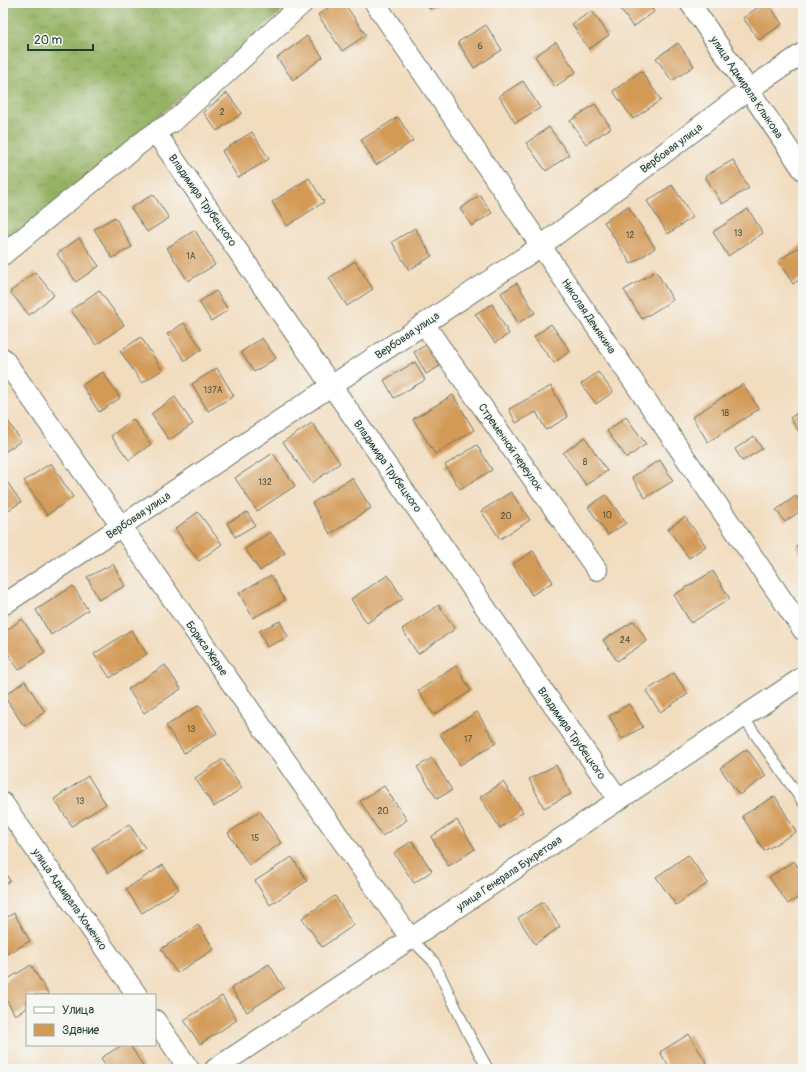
<svg xmlns="http://www.w3.org/2000/svg" width="806" height="1072" font-family="Pangolin,sans-serif">
	<style>
		.forest { fill: url(#forest-crowns); stroke: #5a784c }
		.building { fill: #d39a57 }
		.lines { fill: none; stroke-linecap: round; stroke-linejoin: round }
		.service-casing { stroke: #697564; stroke-width: 12 }
		.minor-casing { stroke: #697564; stroke-width: 22 }
		.service { stroke: #fff; stroke-width: 10 }
		.minor { stroke: #fff; stroke-width: 20 }
		.labels { text-anchor: middle; stroke-width: 3; stroke-linejoin: round; paint-order: stroke }
		.number-label { font-size: 9px; fill: #4c543d }
		.street-label { font-size: 11px; fill: #1f3d34; stroke: #f6f6f2 }
	</style>
	<defs>
		<pattern id="forest-crowns" width="20" height="18" patternUnits="userSpaceOnUse"><rect width="20" height="18" fill="#95b265"/><path d="M2 6a3 3 0 1 1 6 0M12 15a3 3 0 1 1 6 0" fill="none" stroke="#799254"/></pattern>
	</defs>
	<rect width="100%" height="100%" fill="#f6f6f2"/>
	<filter id="ink" filterUnits="userSpaceOnUse"><feTurbulence type="fractalNoise" baseFrequency=".025" numOctaves="2"/><feDisplacementMap in="SourceGraphic" scale="8" xChannelSelector="R" yChannelSelector="G"/><feConvolveMatrix kernelMatrix="1 2 1 2 8 2 1 2 1" color-interpolation-filters="sRGB"/></filter>
	<filter id="wash" filterUnits="userSpaceOnUse"><feTurbulence type="fractalNoise" baseFrequency=".012" numOctaves="4" result="noise"/><feDisplacementMap in="SourceGraphic" scale="16" xChannelSelector="R" yChannelSelector="G"/><feGaussianBlur stdDeviation="0.9" result="paint"/><feColorMatrix in="noise" values="0 0 0 0 0 0 0 0 0 0 0 0 0 0 0 0 0 1.4 0 .05"/><feComposite in="paint" operator="in"/></filter>
	<g filter="url(#wash)">
		<rect width="100%" height="100%" fill="#f2dcbe"/>
		<path class="forest" d="M3,3h288l-288,246z"/>
		<g id="blocks">
			<g class="building">
				<path d="M335,3h9l22,32 -24,16 -24,-36z"/>
				<path d="M427,3h16l-14,6z"/>
				<path d="M616,3h31l7,9 -21,15z"/>
				<path d="M764,3h4l14,21 -23,16 -16,-22z"/>
				<path d="M592,11l17,24 -20,14 -17,-25z"/>
				<path d="M486,25l16,25 -28,18 -16,-26z"/>
				<path d="M307,36l16,21 -30,23 -16,-22z"/>
				<path d="M556,42l20,30 -21,15 -20,-31z"/>
				<path d="M678,43l16,23 -22,15 -16,-23z"/>
				<path d="M641,71l20,29 -28,19 -20,-28z"/>
				<path d="M523,81l17,27 -25,15 -16,-27z"/>
				<path d="M227,93l15,20 -25,18 -14,-19z"/>
				<path d="M595,104l16,24 -25,16 -16,-23z"/>
				<path d="M398,117l15,24 -37,24 -15,-25z"/>
				<path d="M549,127l20,28 -23,16 -20,-28z"/>
				<path d="M252,132l17,27 -31,19 -16,-27z"/>
				<path d="M733,160l16,28 -27,16 -17,-28z"/>
				<path d="M309,178l15,24 -37,24 -15,-24z"/>
				<path d="M672,185l21,32 -25,17 -21,-33z"/>
				<path d="M153,194l16,24 -22,14 -16,-24z"/>
				<path d="M480,195l12,18 -20,13 -12,-17z"/>
				<path d="M628,206l27,42 -24,16 -27,-42z"/>
				<path d="M748,209l15,24 -35,23 -15,-24z"/>
				<path d="M115,217l17,30 -20,11 -18,-29z"/>
				<path d="M415,228l17,28 -23,14 -17,-28z"/>
				<path d="M195,230l20,35 -27,16 -21,-33z"/>
				<path d="M79,238l20,28 -23,16 -19,-28z"/>
				<path d="M803,244v33l-10,7 -15,-23z"/>
				<path d="M355,261l18,28 -26,17 -18,-28z"/>
				<path d="M656,271l17,29 -31,19 -18,-29z"/>
				<path d="M35,272l19,23 -25,20 -19,-23z"/>
				<path d="M517,283l18,30 -17,10 -17,-30z"/>
				<path d="M99,290l25,35 -28,20 -25,-35z"/>
				<path d="M216,291l12,19 -17,11 -12,-19z"/>
				<path d="M803,292v8l-4,-6z"/>
				<path d="M492,304l17,30 -14,9 -20,-29z"/>
				<path d="M184,323l18,26 -17,12 -18,-27z"/>
				<path d="M551,324l19,27 -16,12 -20,-26z"/>
				<path d="M141,337l21,33 -20,13 -22,-32z"/>
				<path d="M262,338l14,20 -22,14 -13,-20z"/>
				<path d="M428,344l12,22 -14,8 -12,-22z"/>
				<path d="M415,362l10,18 -31,18 -10,-18z"/>
				<path d="M217,368l17,28 -26,15 -16,-27z"/>
				<path d="M103,372l17,26 -21,14 -17,-27z"/>
				<path d="M598,372l15,20 -17,12 -15,-20z"/>
				<path d="M743,384l16,25 -51,33 -16,-25z"/>
				<path d="M551,386l17,31 -22,13 -10,-18 -20,11 -7,-14z"/>
				<path d="M453,395l21,35 -39,24 -22,-35z"/>
				<path d="M175,397l18,27 -24,16 -18,-26z"/>
				<path d="M803,409v29l-13,-20z"/>
				<path d="M626,417l20,27 -19,14 -20,-27z"/>
				<path d="M6,418l15,23 -18,12v-33z"/>
				<path d="M133,419l18,25 -22,16 -18,-24z"/>
				<path d="M312,423l28,40 -28,20 -29,-41z"/>
				<path d="M754,436l8,13 -20,12 -7,-12z"/>
				<path d="M585,437l22,34 -21,14 -23,-32z"/>
				<path d="M477,445l15,25 -32,19 -15,-24z"/>
				<path d="M273,453l22,33 -38,25 -22,-33z"/>
				<path d="M660,460l13,21 -28,17 -13,-21z"/>
				<path d="M51,463l22,34 -26,18 -23,-34z"/>
				<path d="M352,478l19,30 -41,26 -18,-31z"/>
				<path d="M7,482l14,20 -18,12v-29z"/>
				<path d="M511,492l19,28 -30,19 -19,-28z"/>
				<path d="M606,495l20,28 -18,12 -20,-28z"/>
				<path d="M796,496l7,11v2l-18,13 -9,-12z"/>
				<path d="M198,512l24,32 -23,17 -24,-32z"/>
				<path d="M247,512l8,13 -20,12 -8,-14z"/>
				<path d="M685,517l21,29 -17,12 -21,-29z"/>
				<path d="M270,532l15,21 -25,18 -15,-22z"/>
				<path d="M803,541v16l-7,-11z"/>
				<path d="M533,551l20,31 -21,13 -19,-31z"/>
				<path d="M113,564l12,22 -26,14 -12,-23z"/>
				<path d="M713,571l17,28 -39,24 -17,-28z"/>
				<path d="M271,575l14,25 -32,18 -14,-25z"/>
				<path d="M388,575l15,24 -36,24 -16,-24z"/>
				<path d="M73,586l15,24 -37,25 -15,-25z"/>
				<path d="M439,605l16,24 -37,25 -16,-25z"/>
				<path d="M22,619l23,33 -26,18 -16,-24v-13z"/>
				<path d="M280,621l8,16 -21,10 -8,-16z"/>
				<path d="M634,621l13,20 -30,20 -14,-21z"/>
				<path d="M131,630l16,24 -37,24 -16,-24z"/>
				<path d="M165,665l16,24 -37,24 -16,-24z"/>
				<path d="M456,666l15,25 -37,24 -16,-24z"/>
				<path d="M674,673l14,21 -28,18 -14,-21z"/>
				<path d="M25,681l20,31 -21,14 -20,-30z"/>
				<path d="M629,704l14,23 -21,12 -13,-23z"/>
				<path d="M199,705l18,28 -33,20 -18,-27z"/>
				<path d="M477,712l19,31 -36,22 -20,-31z"/>
				<path d="M747,749l19,27 -27,19 -19,-27z"/>
				<path d="M432,758l20,32 -15,9 -20,-32z"/>
				<path d="M223,759l19,29 -28,19 -19,-29z"/>
				<path d="M556,765l15,29 -27,14 -15,-29z"/>
				<path d="M88,776l18,28 -34,22 -18,-27z"/>
				<path d="M503,782l20,30 -23,16 -20,-31z"/>
				<path d="M384,786l23,34 -25,16 -22,-35z"/>
				<path d="M775,796l21,36 -32,19 -22,-35z"/>
				<path d="M260,811l21,32 -32,22 -21,-32z"/>
				<path d="M457,820l18,29 -26,17 -18,-29z"/>
				<path d="M129,824l16,24 -37,25 -16,-25z"/>
				<path d="M412,841l20,30 -18,12 -20,-30z"/>
				<path d="M688,855l20,28 -32,22 -20,-28z"/>
				<path d="M292,857l15,24 -37,24 -15,-24z"/>
				<path d="M794,861l9,14v19l-15,10 -19,-27z"/>
				<path d="M163,865l16,24 -37,24 -16,-24z"/>
				<path d="M3,869l7,12 -7,4z"/>
				<path d="M335,896l19,29 -32,22 -20,-29z"/>
				<path d="M543,902l17,25 -25,17 -17,-26z"/>
				<path d="M14,913l16,28 -27,15v-36z"/>
				<path d="M198,925l16,24 -37,24 -16,-24z"/>
				<path d="M269,964l15,24 -37,24 -16,-24z"/>
				<path d="M31,965l18,30h-22v13l-12,7 -12,-21v-12z"/>
				<path d="M222,996l15,24 -37,24 -16,-24z"/>
				<path d="M689,1034l18,30 -8,5h-29l-10,-17z"/>
				<path d="M122,1045h8l15,24h-37l-7,-11z"/>
			</g>
		</g>
	</g>
	<g filter="url(#ink)">
		<use href="#blocks" fill-opacity="0" stroke="#697564" stroke-width="1"/>
		<g class="lines">
			<defs>
				<g id="service">
					<path d="M743,717l60,85"/>
					<path d="M411,939l23,23 35,73 19,34"/>
				</g>
				<g id="minor">
					<path d="M375,3l428,627"/>
					<path d="M690,3l113,167"/>
					<path d="M156,133l463,667"/>
					<path d="M3,255c35,-30 71,-58 106,-86 20,-16 41,-36 64,-47l130,-119"/>
					<path d="M424,324l173,246"/>
					<path d="M3,358l408,581"/>
					<path d="M3,605l538,-359 207,-156 55,-37"/>
					<path d="M3,803l134,192"/>
					<path d="M155,1020l34,49"/>
					<path d="M215,1069l588,-392"/>
				</g>
			</defs>
			<use href="#service" class="service-casing"/>
			<use href="#minor" class="minor-casing"/>
			<use href="#service" class="service"/>
			<use href="#minor" class="minor"/>
		</g>
	</g>
	<g class="labels">
		<g class="number-label">
			<text x="480" y="49">6</text>
			<text x="222" y="115">2</text>
			<text x="738" y="236">13</text>
			<text x="630" y="238">12</text>
			<text x="191" y="259">1А</text>
			<text x="213" y="393">137А</text>
			<text x="725" y="416">18</text>
			<text x="585" y="465">8</text>
			<text x="265" y="485">132</text>
			<text x="607" y="518">10</text>
			<text x="506" y="519">20</text>
			<text x="625" y="643">24</text>
			<text x="191" y="732">13</text>
			<text x="468" y="742">17</text>
			<text x="80" y="804">13</text>
			<text x="383" y="814">20</text>
			<text x="255" y="841">15</text>
		</g>
		<g class="street-label">
			<text transform="translate(747 87) rotate(56)" y="4">улица Адмирала Клыкова</text>
			<text transform="translate(671 148) rotate(-37)" y="4">Вербовая улица</text>
			<text transform="translate(203 200) rotate(55)" y="4">Владимира Трубецкого</text>
			<text transform="translate(589 316) rotate(56)" y="4">Николая Демякина</text>
			<text transform="translate(407 335) rotate(-34)" y="4">Вербовая улица</text>
			<text transform="translate(511 447) rotate(55)" y="4">Стременной переулок</text>
			<text transform="translate(388 466) rotate(55)" y="4">Владимира Трубецкого</text>
			<text transform="translate(138 515) rotate(-34)" y="4">Вербовая улица</text>
			<text transform="translate(207 648) rotate(55)" y="4">Бориса Жерве</text>
			<text transform="translate(572 733) rotate(55)" y="4">Владимира Трубецкого</text>
			<text transform="translate(509 873) rotate(-34)" y="4">улица Генерала Букретова</text>
			<text transform="translate(70 899) rotate(55)" y="4">улица Адмирала Хоменко</text>
		</g>
	</g>
	<rect width="806" height="1072" fill="none" stroke="#f6f6f2" stroke-width="16"/>
	<rect x="26" y="994" width="130" height="52" fill="#f6f6f2" stroke="#a0aca6"/>
	<rect x="34" y="1007" width="20" height="6" fill="#ffffff" stroke="#a0aca6"/>
	<text x="62" y="1014" font-size="12" fill="#1f3d34">Улица</text>
	<rect x="34" y="1024" width="20" height="12" fill="#d39a57" stroke="#a0aca6"/>
	<text x="62" y="1034" font-size="12" fill="#1f3d34">Здание</text>
	<path d="M28 44v6h65v-6" fill="none" stroke="#1f3d34" stroke-width="2"/>
	<text x="34" y="44" font-size="12" fill="#1f3d34" stroke="#f6f6f2" stroke-width="3" paint-order="stroke">20 m</text>
</svg>
